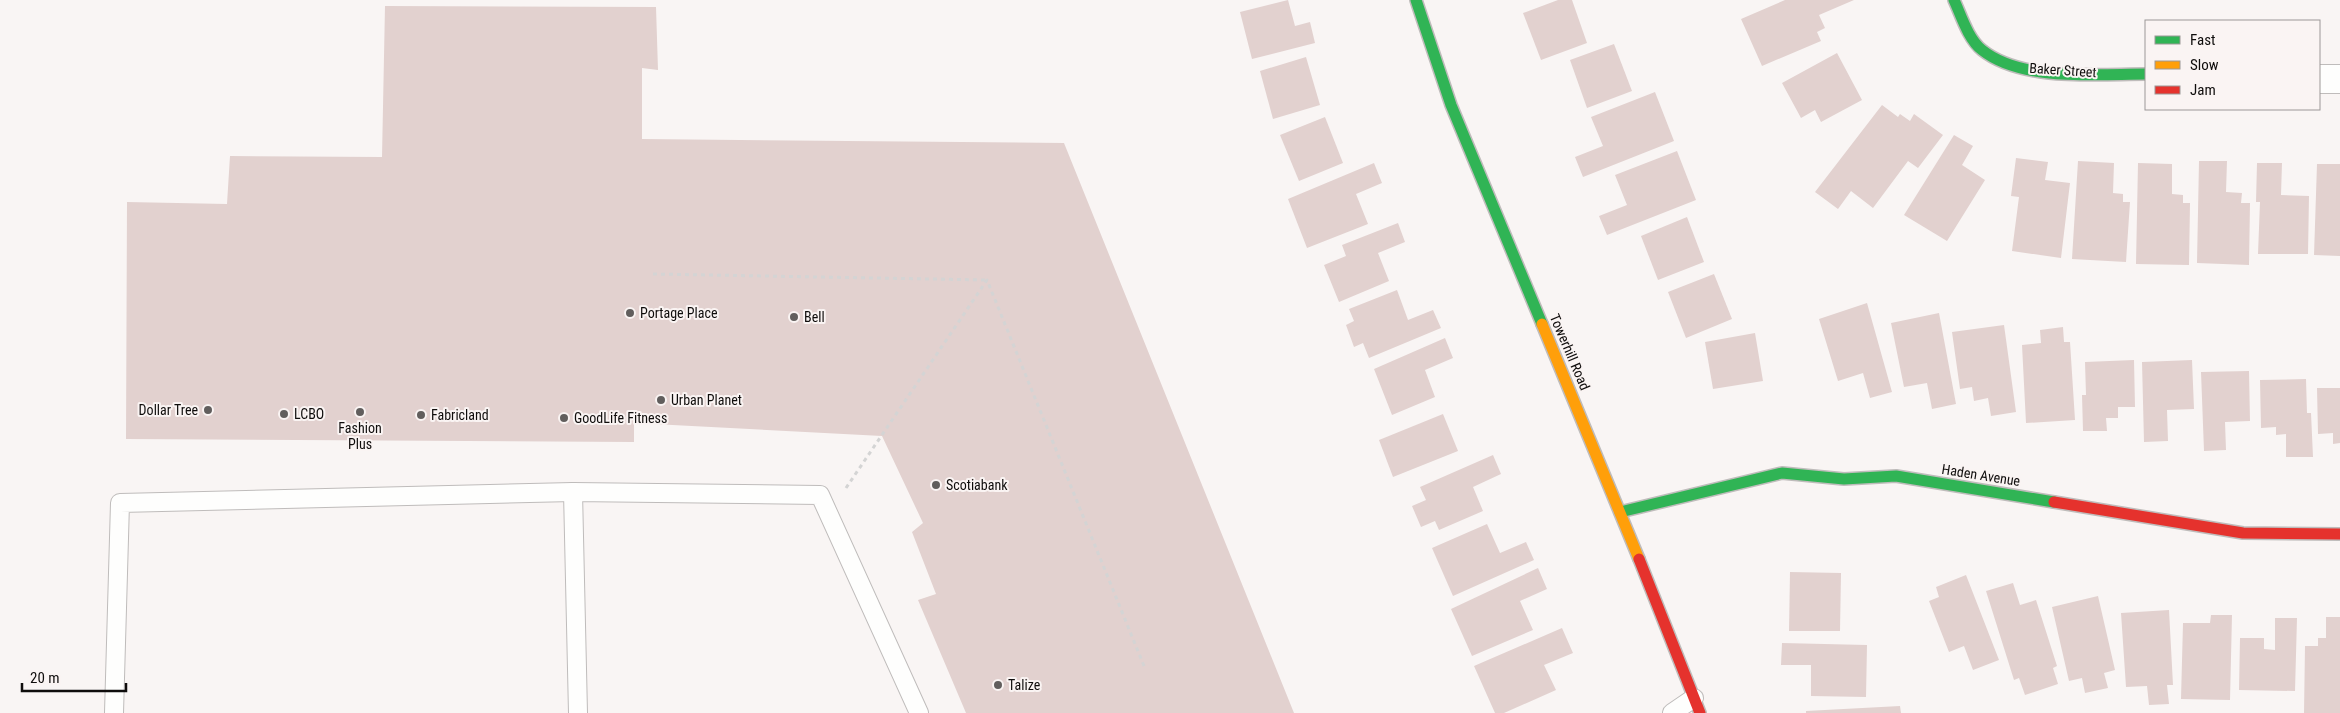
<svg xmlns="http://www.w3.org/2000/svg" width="2340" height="713" font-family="'Roboto Condensed',sans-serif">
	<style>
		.building { fill: #e2d1cf }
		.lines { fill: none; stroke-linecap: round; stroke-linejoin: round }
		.lane-casing { stroke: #bfbcbb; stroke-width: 20 }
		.street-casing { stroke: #bfbcbb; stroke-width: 30 }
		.fast-casing { stroke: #bfbcbb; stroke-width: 14 }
		.slow-casing { stroke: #bfbcbb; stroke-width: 14 }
		.jam-casing { stroke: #bfbcbb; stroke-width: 14 }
		.path { stroke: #d4d4d4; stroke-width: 3; stroke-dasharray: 4 4; stroke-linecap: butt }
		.lane { stroke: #fefefd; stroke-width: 18 }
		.street { stroke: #fefefd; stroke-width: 28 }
		.fast { stroke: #30b455; stroke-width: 11 }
		.slow { stroke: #ff9f0a; stroke-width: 11 }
		.jam { stroke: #e5322d; stroke-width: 11 }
		.poi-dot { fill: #615e5d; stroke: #faf4f3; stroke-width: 2 }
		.labels { text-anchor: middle; stroke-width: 4; stroke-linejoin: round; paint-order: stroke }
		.street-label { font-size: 14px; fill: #0f0d0c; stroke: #faf4f3 }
		.poi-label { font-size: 14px; fill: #0f0d0c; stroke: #faf4f3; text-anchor: start }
	</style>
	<rect width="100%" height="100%" fill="#f9f5f4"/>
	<g class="building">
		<path d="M1288,0l7,26 15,-4 5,21 -63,16 -12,-47z"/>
		<path d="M1558,0h14l15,43 -46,17 -18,-47z"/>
		<path d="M1785,0h69l-35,15 6,13 -8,4 4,9 -59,25 -21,-47z"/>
		<path d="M385,6l271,1 2,63 -16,-2v71l422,4 230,570h-328l-48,-113 18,-6 -24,-62 11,-9 -41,-87 -248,-13v19l-508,-3 1,-237 100,2 3,-48 152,1z"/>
		<path d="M1614,44l18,47 -45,17 -17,-48z"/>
		<path d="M1837,53l25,47 -41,22 -6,-12 -14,8 -19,-35z"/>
		<path d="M1306,57l14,48 -47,14 -13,-48z"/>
		<path d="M1655,92l19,49 -91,36 -8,-20 28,-11 -12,-29z"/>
		<path d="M1882,105l16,12 2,-3 10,7 4,-7 29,21 -25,33 -10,-7 -35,47 -22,-17 -13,18 -23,-17z"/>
		<path d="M1325,117l18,46 -44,18 -19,-46z"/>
		<path d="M1954,135l19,11 -11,19 23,15 -38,61 -43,-26z"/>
		<path d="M1677,151l19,49 -89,35 -8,-19 28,-11 -12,-30z"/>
		<path d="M2016,158l32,4 -3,18 25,3 -9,75 -49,-7 7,-54 -8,-1z"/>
		<path d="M2078,161l36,2 -1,30 10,1v8h7l-4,60 -54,-3z"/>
		<path d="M2199,161h28l-1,31 16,1 -1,10h9l-1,62 -52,-2z"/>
		<path d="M1374,163l8,20 -26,11 12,30 -61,24 -19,-49z"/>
		<path d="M2138,163l34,1v30l11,1v8h7l-1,62 -53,-1z"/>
		<path d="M2257,163h25l-1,32 28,1 -1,58h-50l2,-52h-4z"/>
		<path d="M2317,164h23v92l-26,-1z"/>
		<path d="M1687,217l17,45 -46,18 -17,-44z"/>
		<path d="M1398,223l7,19 -27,11 11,28 -50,21 -15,-37 22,-9 -4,-11z"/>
		<path d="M1714,274l18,45 -46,19 -18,-46z"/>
		<path d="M1397,290l11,30 25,-10 8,18 -72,30 -6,-15 -9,4 -8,-22 8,-4 -5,-12z"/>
		<path d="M1867,303l25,89 -22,6 -7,-25 -25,8 -19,-62z"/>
		<path d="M1939,313l17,91 -24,5 -5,-26 -23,4 -13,-64z"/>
		<path d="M2004,325l12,87 -25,4 -3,-18 -14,3 -2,-14 -12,2 -8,-57z"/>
		<path d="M2063,327l1,15h6l5,78 -49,3 -4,-78 19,-2 -1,-13z"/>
		<path d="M1755,333l8,48 -50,8 -8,-47z"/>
		<path d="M1445,338l8,20 -28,12 10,27 -43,18 -18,-46z"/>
		<path d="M2134,360l1,47h-17v11h-12l1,13h-24l-1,-36h4l-1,-33z"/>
		<path d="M2192,360l2,49 -27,1 1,31 -24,1 -2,-80z"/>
		<path d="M2249,371l1,50 -25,1 1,28 -22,1 -3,-79z"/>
		<path d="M2306,379l1,34h4l2,44h-27v-23l-10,1v-8l-15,1 -1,-48z"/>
		<path d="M2317,388h23v55l-7,1v-11l-15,1z"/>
		<path d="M1443,414l15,37 -65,26 -14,-37z"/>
		<path d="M1493,455l8,19 -28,13 10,24 -44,19 -4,-9 -14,6 -9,-21 14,-6 -6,-13z"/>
		<path d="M1487,524l13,29 26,-11 8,18 -81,36 -21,-48z"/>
		<path d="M1538,568l9,21 -27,12 13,29 -61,26 -21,-47z"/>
		<path d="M1790,572l51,1 -1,58h-51z"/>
		<path d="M1966,575l33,85 -26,10 -9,-24 -15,6 -20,-51 10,-4 -3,-10z"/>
		<path d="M2013,583l7,22 16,-5 21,66 -4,2 5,16 -33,11 -6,-17 -5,2 -28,-89z"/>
		<path d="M2098,596l17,74 -11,3 4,15 -23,5 -3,-15 -13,3 -17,-74z"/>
		<path d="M2169,610l4,75h-6l2,19 -20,1 -2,-19 -21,1 -5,-74z"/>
		<path d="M2211,615h21l-2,85 -49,-1 2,-76h27z"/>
		<path d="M2326,617h14v96h-36l1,-67h13v-8h8z"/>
		<path d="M2275,618h22l-2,73 -56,-1 1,-52h24v11l11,1z"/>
		<path d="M1562,628l11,25 -29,12 12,25 -52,23h-9l-21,-47z"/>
		<path d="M1782,643l85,2 -1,52 -55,-1v-31h-30z"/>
		<path d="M1900,706l1,7h-95v-2z"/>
	</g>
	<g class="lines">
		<defs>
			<g id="lane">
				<path d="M114,713l6,-210 453,-11"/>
				<path d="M578,713l-5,-221 247,3 99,218"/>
				<path d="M1672,713l22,-15"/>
			</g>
			<path id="street" d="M2319,79h21"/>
			<g id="fast">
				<path d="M1416,0l35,105 91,219"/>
				<path d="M1954,0c7,15 14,39 28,50 40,32 116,24 164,24"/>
				<path d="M1620,512l162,-39 62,6 52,-3 158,26"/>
			</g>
			<path id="slow" d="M1542,324l97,235"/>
			<g id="jam">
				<path d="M2054,502l189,31 97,1"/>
				<path d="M1639,559l61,154"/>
			</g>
		</defs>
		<use href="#lane" class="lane-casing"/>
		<use href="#street" class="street-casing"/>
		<use href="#fast" class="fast-casing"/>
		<use href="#slow" class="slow-casing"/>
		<use href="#jam" class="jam-casing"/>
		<g class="path">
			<path d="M653,274l333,6"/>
			<path d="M846,488l141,-208 157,386"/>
		</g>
		<use href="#lane" class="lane"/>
		<use href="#street" class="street"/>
		<use href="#fast" class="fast"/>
		<use href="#slow" class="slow"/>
		<use href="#jam" class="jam"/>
	</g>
	<g class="poi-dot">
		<circle cx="630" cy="313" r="5"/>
		<circle cx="794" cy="317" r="5"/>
		<circle cx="661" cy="400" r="5"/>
		<circle cx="208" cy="410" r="5"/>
		<circle cx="360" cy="412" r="5"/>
		<circle cx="284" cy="414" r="5"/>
		<circle cx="421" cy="415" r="5"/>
		<circle cx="564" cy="418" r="5"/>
		<circle cx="936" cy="485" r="5"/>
		<circle cx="998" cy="685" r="5"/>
	</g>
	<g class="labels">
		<g class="street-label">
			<text transform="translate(2063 70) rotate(4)" y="5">Baker Street</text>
			<text transform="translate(1570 352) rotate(67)" y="5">Towerhill Road</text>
			<text transform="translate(1981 475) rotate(9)" y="5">Haden Avenue</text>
		</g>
		<g class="poi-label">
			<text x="640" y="318">Portage Place</text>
			<text x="804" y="322">Bell</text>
			<text x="671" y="405">Urban Planet</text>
			<text x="198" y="415" text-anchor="end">Dollar Tree</text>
			<text x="294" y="419">LCBO</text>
			<text x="431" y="420">Fabricland</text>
			<text x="574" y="423">GoodLife Fitness</text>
			<text x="360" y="433" text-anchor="middle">Fashion<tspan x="360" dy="16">Plus</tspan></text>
			<text x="946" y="490">Scotiabank</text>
			<text x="1008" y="690">Talize</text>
		</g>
	</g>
	<rect x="2145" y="20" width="175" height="90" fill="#faf4f3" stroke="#9c9897"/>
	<rect x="2155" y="36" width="25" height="8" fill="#30b455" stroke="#9c9897"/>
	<text x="2190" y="45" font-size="15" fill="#0f0d0c">Fast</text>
	<rect x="2155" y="61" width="25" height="8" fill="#ff9f0a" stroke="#9c9897"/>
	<text x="2190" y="70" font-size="15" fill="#0f0d0c">Slow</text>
	<rect x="2155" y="86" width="25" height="8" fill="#e5322d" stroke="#9c9897"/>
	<text x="2190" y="95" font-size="15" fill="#0f0d0c">Jam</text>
	<path d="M22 683v8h104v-8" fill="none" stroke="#0f0d0c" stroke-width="2.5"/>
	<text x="30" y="683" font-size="15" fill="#0f0d0c" stroke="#faf4f3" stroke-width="4" paint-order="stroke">20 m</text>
</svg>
